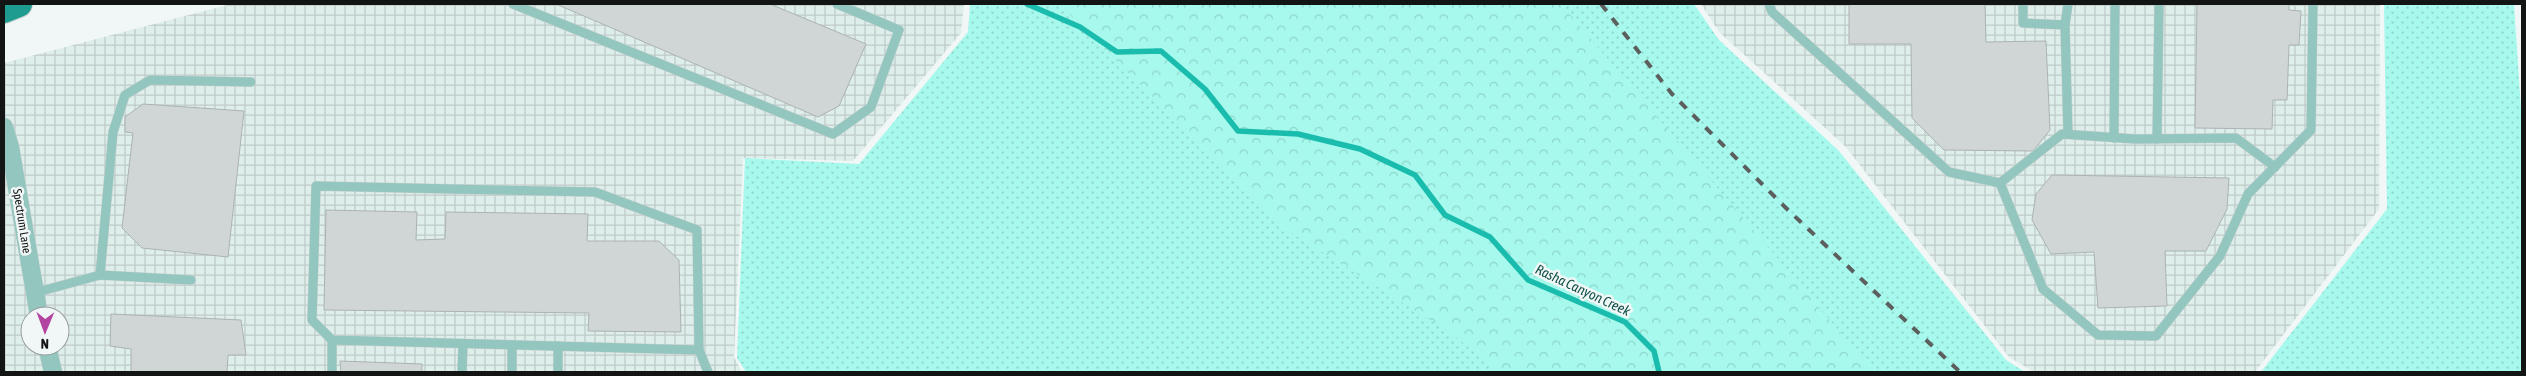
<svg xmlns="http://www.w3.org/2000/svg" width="2526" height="376" font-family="'Asap Condensed',sans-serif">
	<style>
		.industrial { fill: url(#industrial-grid); fill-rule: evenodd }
		.grass { fill: url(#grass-dots) }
		.forest { fill: url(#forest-crowns) }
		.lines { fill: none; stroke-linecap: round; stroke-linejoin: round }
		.stream { stroke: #1abdad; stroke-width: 5.5 }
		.building { fill: #cfd6d5; stroke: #acb3b2 }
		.service-casing { stroke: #cdd3d2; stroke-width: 10 }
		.minor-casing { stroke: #cdd3d2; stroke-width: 19 }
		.primary-casing { stroke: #cdd3d2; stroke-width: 28 }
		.service { stroke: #92c6be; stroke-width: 9 }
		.minor { stroke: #92c6be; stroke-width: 18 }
		.primary { stroke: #1d9c8f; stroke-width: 26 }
		.rail { stroke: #5c5f5e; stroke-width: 4; stroke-dasharray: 9 9; stroke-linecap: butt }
		.labels { text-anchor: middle; stroke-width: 5; stroke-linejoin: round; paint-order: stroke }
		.street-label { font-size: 12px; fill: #131514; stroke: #f0f7f6 }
		.water-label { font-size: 14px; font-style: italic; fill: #104e47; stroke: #f0f7f6 }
	</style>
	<defs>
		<pattern id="industrial-grid" width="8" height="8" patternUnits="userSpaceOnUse" patternTransform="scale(1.25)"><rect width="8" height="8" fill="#deeeeb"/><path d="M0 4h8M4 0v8" fill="none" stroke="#becbc9"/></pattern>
		<pattern id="grass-dots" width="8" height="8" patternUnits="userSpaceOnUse" patternTransform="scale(1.25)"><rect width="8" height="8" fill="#a6f9ec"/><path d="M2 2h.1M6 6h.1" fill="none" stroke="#8ed5ca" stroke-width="1.8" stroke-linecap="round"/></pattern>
		<pattern id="forest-crowns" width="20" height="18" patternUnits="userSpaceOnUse" patternTransform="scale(1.25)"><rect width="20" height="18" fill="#a6f9ec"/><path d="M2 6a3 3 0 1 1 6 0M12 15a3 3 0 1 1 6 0" fill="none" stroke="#8ed5ca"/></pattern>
	</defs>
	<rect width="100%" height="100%" fill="#f0f7f6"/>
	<g class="industrial">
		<path d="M231,4h733l-3,29 -108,128 -110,-3 -9,199 8,15h-738v-309zM30,316h30v30h-30z"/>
		<path d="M1701,4h679l-1,205 -124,163h-221l-25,-15 -164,-211 -126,-114z"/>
	</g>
	<g class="grass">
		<path d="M970,4h724l25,36 120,111 167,209 19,12h-1279l-9,-14 8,-200 114,6 109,-132z"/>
		<path d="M2384,4h130l8,121v247h-261l126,-163z"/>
	</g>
	<path class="forest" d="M1059,4h502l313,368h-375l-48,-39 -164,-103z"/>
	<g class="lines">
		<path class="stream" d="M1027,4l53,23 37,25 44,-1 44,38 33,42 60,3 62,15 55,26 30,40 45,22 38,43 97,42 29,29 5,21"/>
	</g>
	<g class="building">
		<path d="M556,4h214l96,40 -27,62 -21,11z"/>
		<path d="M1849,4h136l1,38 60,-1 4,89 -17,21 -89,-1 -32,-32 -1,-74h-62z"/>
		<path d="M2197,4h92v6l12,1 -2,34h-10l-2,55h-14l-1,29 -77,-1z"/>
		<path d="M143,104l101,7 -16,146 -86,-9 -20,-20 11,-95 -8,-1v-15z"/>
		<path d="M2052,175l177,3 -2,31 -21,42h-41l2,55 -69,2 -4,-56 -43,2 -19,-34 4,-26z"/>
		<path d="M326,210l91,2 -1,28 29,-1 1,-27 142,2 -1,27h72l20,19 2,72 -93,-1 1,-18 -265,-3z"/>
		<path d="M111,314l130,6 5,35h-18l-1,17h-96v-23l-21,-3z"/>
		<path d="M340,361l82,3v8h-81z"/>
	</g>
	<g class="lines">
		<defs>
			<g id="service">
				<path d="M513,4l320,130 38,-27 28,-77 -62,-26"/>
				<path d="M1769,4l3,8 177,160 51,11 43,106 55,46 58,1 64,-80 28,-62 63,-64 2,-126"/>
				<path d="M2023,4v19l42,2 3,109"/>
				<path d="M2065,25l3,-21"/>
				<path d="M2114,138l1,-134"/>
				<path d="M2157,139l2,-135"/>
				<path d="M2000,183l62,-49 73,5 101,-1 39,29"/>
				<path d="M100,275l13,-143 12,-37 25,-15 101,2"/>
				<path d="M34,293l66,-18 91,5"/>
				<path d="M558,346v26"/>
				<path d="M699,350l-367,-10 -20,-20 4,-134 279,6 102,38 2,120 9,22"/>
				<path d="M332,372v-32"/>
				<path d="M462,372l1,-28"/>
				<path d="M512,372v-27"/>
			</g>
			<g id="minor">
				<path d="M4,127l6,20 29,169"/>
				<path d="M47,346l6,26"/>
			</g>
			<path id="primary" d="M4,10l15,-6"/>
		</defs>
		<use href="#service" class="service-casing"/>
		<use href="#minor" class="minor-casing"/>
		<use href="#primary" class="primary-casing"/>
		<use href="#service" class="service"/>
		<use href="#minor" class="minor"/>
		<use href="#primary" class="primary"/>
		<path class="rail" d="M1601,4l71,90 116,116 172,162"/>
	</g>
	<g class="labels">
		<g class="street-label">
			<text transform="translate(22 221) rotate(81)" y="4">Spectrum Lane</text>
		</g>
		<g class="water-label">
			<text transform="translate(1583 290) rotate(25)" y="5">Rasha Canyon Creek</text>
		</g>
	</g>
	<rect width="2526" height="376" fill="none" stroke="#131514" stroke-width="10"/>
	<g transform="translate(45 331) rotate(181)"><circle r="24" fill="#f0f7f6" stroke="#989d9c"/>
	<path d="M0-4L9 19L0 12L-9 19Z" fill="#b344a2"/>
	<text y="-8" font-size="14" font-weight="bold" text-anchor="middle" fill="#131514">N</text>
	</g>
</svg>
